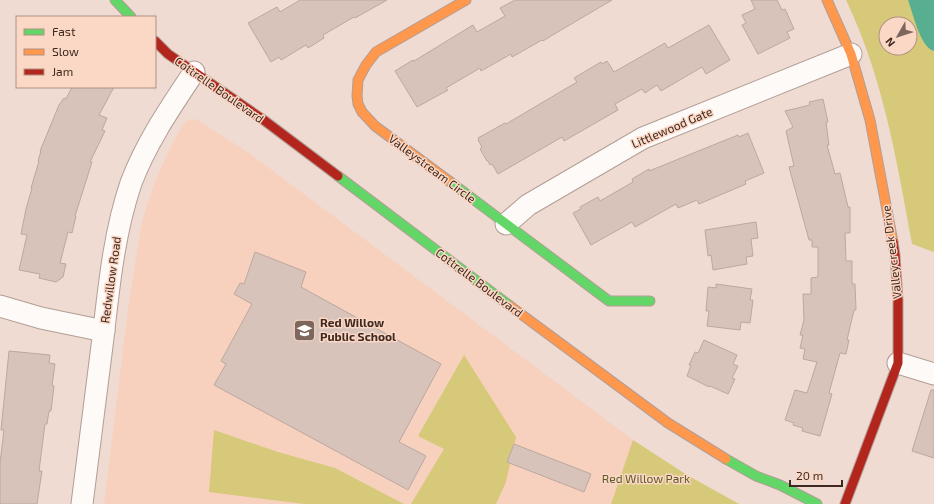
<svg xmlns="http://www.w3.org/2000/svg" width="934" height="504" font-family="'Exo 2',sans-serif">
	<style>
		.built { fill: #f7d1be }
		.green { fill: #d6c979; fill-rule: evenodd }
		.water { fill: #57ae91 }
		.building { fill: #d7c3ba; stroke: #bca89f }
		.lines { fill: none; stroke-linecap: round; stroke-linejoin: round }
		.street-casing { stroke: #b29e96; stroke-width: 23 }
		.fast-casing { stroke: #b29e96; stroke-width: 11 }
		.slow-casing { stroke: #b29e96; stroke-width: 11 }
		.jam-casing { stroke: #b29e96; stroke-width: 11 }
		.street { stroke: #fdfaf8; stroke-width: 21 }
		.fast { stroke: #63d668; stroke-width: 9 }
		.slow { stroke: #ff974d; stroke-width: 9 }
		.jam { stroke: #b3261e; stroke-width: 9 }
		.labels { text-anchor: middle; stroke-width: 3; stroke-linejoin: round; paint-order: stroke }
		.street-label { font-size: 12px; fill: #3f291e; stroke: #fbd7c6 }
		.poi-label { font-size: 12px; font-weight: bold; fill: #3f291e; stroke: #fbd7c6; text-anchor: start }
		.park-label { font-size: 12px; fill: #5d5a26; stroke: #fbd7c6 }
	</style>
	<rect width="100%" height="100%" fill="#efdbd2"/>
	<path class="built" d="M192,119l6,1 51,33 384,287 -22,64h-507l24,-195 12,-77 5,-21 12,-34 16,-35 10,-17 3,-4z"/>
	<g class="green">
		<path d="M846,0h88v252l-22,-8c-15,-83 -29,-167 -66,-244zM886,24h24v24h-24z"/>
		<path d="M464,355l52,82 -10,45 -10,22h-85l33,-55 -26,-13z"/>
		<path d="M214,430l64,22 57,16 69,36h-99l-96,-12z"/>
		<path d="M633,440l54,35 52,29h-128z"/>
	</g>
	<path class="water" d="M908,0h26v51c-14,-4 -21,-38 -26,-51z"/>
	<g class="building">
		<path d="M300,0h87l-32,18 -1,-1 -31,18 1,3 -16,10 -2,-3 -25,15 -2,-3 -8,5 -23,-39 29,-16 3,5z"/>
		<path d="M515,0h97l-61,36 -8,5 -1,-1 -30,17 -1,-3 -30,17 -1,-3 -34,20 2,2 -31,17 -22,-36 18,-11 1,1 59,-36 4,7 28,-16 -5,-8z"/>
		<path d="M751,0h26l5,10 3,-1 9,20 -7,3 3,6 -32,16 -16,-29 4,-2 -4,-8 13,-6z"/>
		<path d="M709,25l21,35 -24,14 -4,-7 -41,24 -4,-6 -12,8 -3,-4 -27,15 3,6 -54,31 -2,-4 -64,37 -6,-10 -2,1 -2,-4h-1l-7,-12 2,-2 -4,-7 1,-1 -1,-1 27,-15 1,1 71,-42 -3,-4 27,-16 1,2 5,-3 7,11 51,-29 3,5z"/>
		<path d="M72,87h42l-15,28 8,3 -5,12 3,1 -15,31h2l-17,54h1l-4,17 -4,-1 -8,31 6,1 -3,13 -7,5 -17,-4 1,-4 -21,-4 8,-35 -6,-1 5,-25 6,-21h-1l8,-27h-1l3,-10h-1l19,-46 5,-7 2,1z"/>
		<path d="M823,99l5,23h-2l3,23h-2l8,29 5,-1 8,34h2v26h-5l1,28h6v23h3l1,26h-2l-7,30h2l-3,14 -6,-1 -11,40 3,1 -12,42 -18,-5 1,-3 -10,-3 1,-2 -9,-3 10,-30 12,3 10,-31 -14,-3 2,-10 -5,-1 3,-13h-3l4,-15 -1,-26h8v-16l7,-1v-30h-6v-7h-3l-20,-73 5,-1 -8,-35 7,-4 -8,-16 25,-6 -1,-3z"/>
		<path d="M748,133l16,40 -19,8 1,3 -47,20 -2,-4 -19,8 -2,-4 -41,23 -3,-5 -41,23 -18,-32 8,-4 -1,-2 18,-10 2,4 33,-19 -1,-3 17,-10v2l89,-36 1,2z"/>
		<path d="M756,222l2,16 -7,1 2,17 -7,1 1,7 -34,6 -2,-15 -3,1 -3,-26z"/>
		<path d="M255,252l51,20 -5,15 140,77 -42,78 27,14 -18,34 -194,-105 12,-21 -5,-3 31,-57 -18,-10 6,-11 4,1z"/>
		<path d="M716,284l36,5 -2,11h3l-3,23 -9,-1 -1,8 -33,-4 2,-15h-3l2,-24 8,1z"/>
		<path d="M704,340l33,15 -4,9 5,2 -6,12 3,1 -7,15 -18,-8 -1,1 -22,-11 4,-11h-2l6,-13 3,1z"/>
		<path d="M9,351l41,4 -1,8 6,1 -3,21 2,1 -3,25h-2l-2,13h-2l-6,47h3l-5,33h-37v-41l4,-33h-3z"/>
		<path d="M931,390h3v68l-22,-7z"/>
		<path d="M514,444l77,30 -7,18 -77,-30z"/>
	</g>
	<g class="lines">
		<defs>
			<g id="street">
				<path d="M506,224l22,-19 115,-67 208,-84"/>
				<path d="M0,306l41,12 63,13"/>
				<path d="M898,363l36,11"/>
				<path d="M82,504c7,-55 14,-111 21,-166 6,-52 11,-105 28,-155 15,-40 39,-75 63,-111"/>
			</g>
			<g id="fast">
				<path d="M115,0l16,17"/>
				<path d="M338,176l172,130"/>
				<path d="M449,181l160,120h41"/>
				<path d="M726,459l30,17 24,9 37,19"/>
			</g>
			<g id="slow">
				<path d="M827,0l24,54 19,66 23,122"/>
				<path d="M449,181l-74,-55 -13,-14 -4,-8 -1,-8 1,-16 8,-15 10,-13 90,-52"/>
				<path d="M510,306l158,117 58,36"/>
			</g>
			<g id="jam">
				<path d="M155,41l13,13 97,67 73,55"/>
				<path d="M845,504l53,-141v-63l-3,-45 -2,-13"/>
			</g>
		</defs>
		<use href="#street" class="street-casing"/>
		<use href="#fast" class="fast-casing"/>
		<use href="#slow" class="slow-casing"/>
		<use href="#jam" class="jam-casing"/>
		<use href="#street" class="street"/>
		<use href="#fast" class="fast"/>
		<use href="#slow" class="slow"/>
		<use href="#jam" class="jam"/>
	</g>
	<defs>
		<symbol id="school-square" viewBox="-11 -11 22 22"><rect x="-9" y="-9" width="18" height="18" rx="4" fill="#7d675d" stroke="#fbd7c6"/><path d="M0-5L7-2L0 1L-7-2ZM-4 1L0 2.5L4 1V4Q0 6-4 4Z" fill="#fff"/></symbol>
	</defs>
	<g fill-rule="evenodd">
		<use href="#school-square" x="292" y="318" width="25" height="25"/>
	</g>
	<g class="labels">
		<g class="street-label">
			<text transform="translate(219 90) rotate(35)" y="4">Cottrelle Boulevard</text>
			<text transform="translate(672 128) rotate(-23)" y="4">Littlewood Gate</text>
			<text transform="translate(432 169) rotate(37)" y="4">Valleystream Circle</text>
			<text transform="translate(892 252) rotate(-97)" y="4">Valleycreek Drive</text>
			<text transform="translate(111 280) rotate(-82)" y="4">Redwillow Road</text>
			<text transform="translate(479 283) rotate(37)" y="4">Cottrelle Boulevard</text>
		</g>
		<g class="poi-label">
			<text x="320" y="327">Red Willow<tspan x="320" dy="14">Public School</tspan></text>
		</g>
		<g class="park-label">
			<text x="646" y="483">Red Willow Park</text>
		</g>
	</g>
	<rect x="16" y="16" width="140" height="72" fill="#fbd7c6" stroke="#b09183"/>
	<rect x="24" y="29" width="20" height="6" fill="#63d668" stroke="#b09183"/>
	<text x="52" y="36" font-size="12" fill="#3f291e">Fast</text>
	<rect x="24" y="49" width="20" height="6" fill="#ff974d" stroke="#b09183"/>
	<text x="52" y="56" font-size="12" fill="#3f291e">Slow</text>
	<rect x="24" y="69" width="20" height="6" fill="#b3261e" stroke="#b09183"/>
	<text x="52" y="76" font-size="12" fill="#3f291e">Jam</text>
	<g transform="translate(898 36) rotate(231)"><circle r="19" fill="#fbd7c6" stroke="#b09183"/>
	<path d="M0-3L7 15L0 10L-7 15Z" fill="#7d675d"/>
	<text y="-6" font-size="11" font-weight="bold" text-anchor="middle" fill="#3f291e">N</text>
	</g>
	<path d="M790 480v6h52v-6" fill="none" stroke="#3f291e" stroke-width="2"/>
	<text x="796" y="480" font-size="12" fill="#3f291e" stroke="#fbd7c6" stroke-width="3" paint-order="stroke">20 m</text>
</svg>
